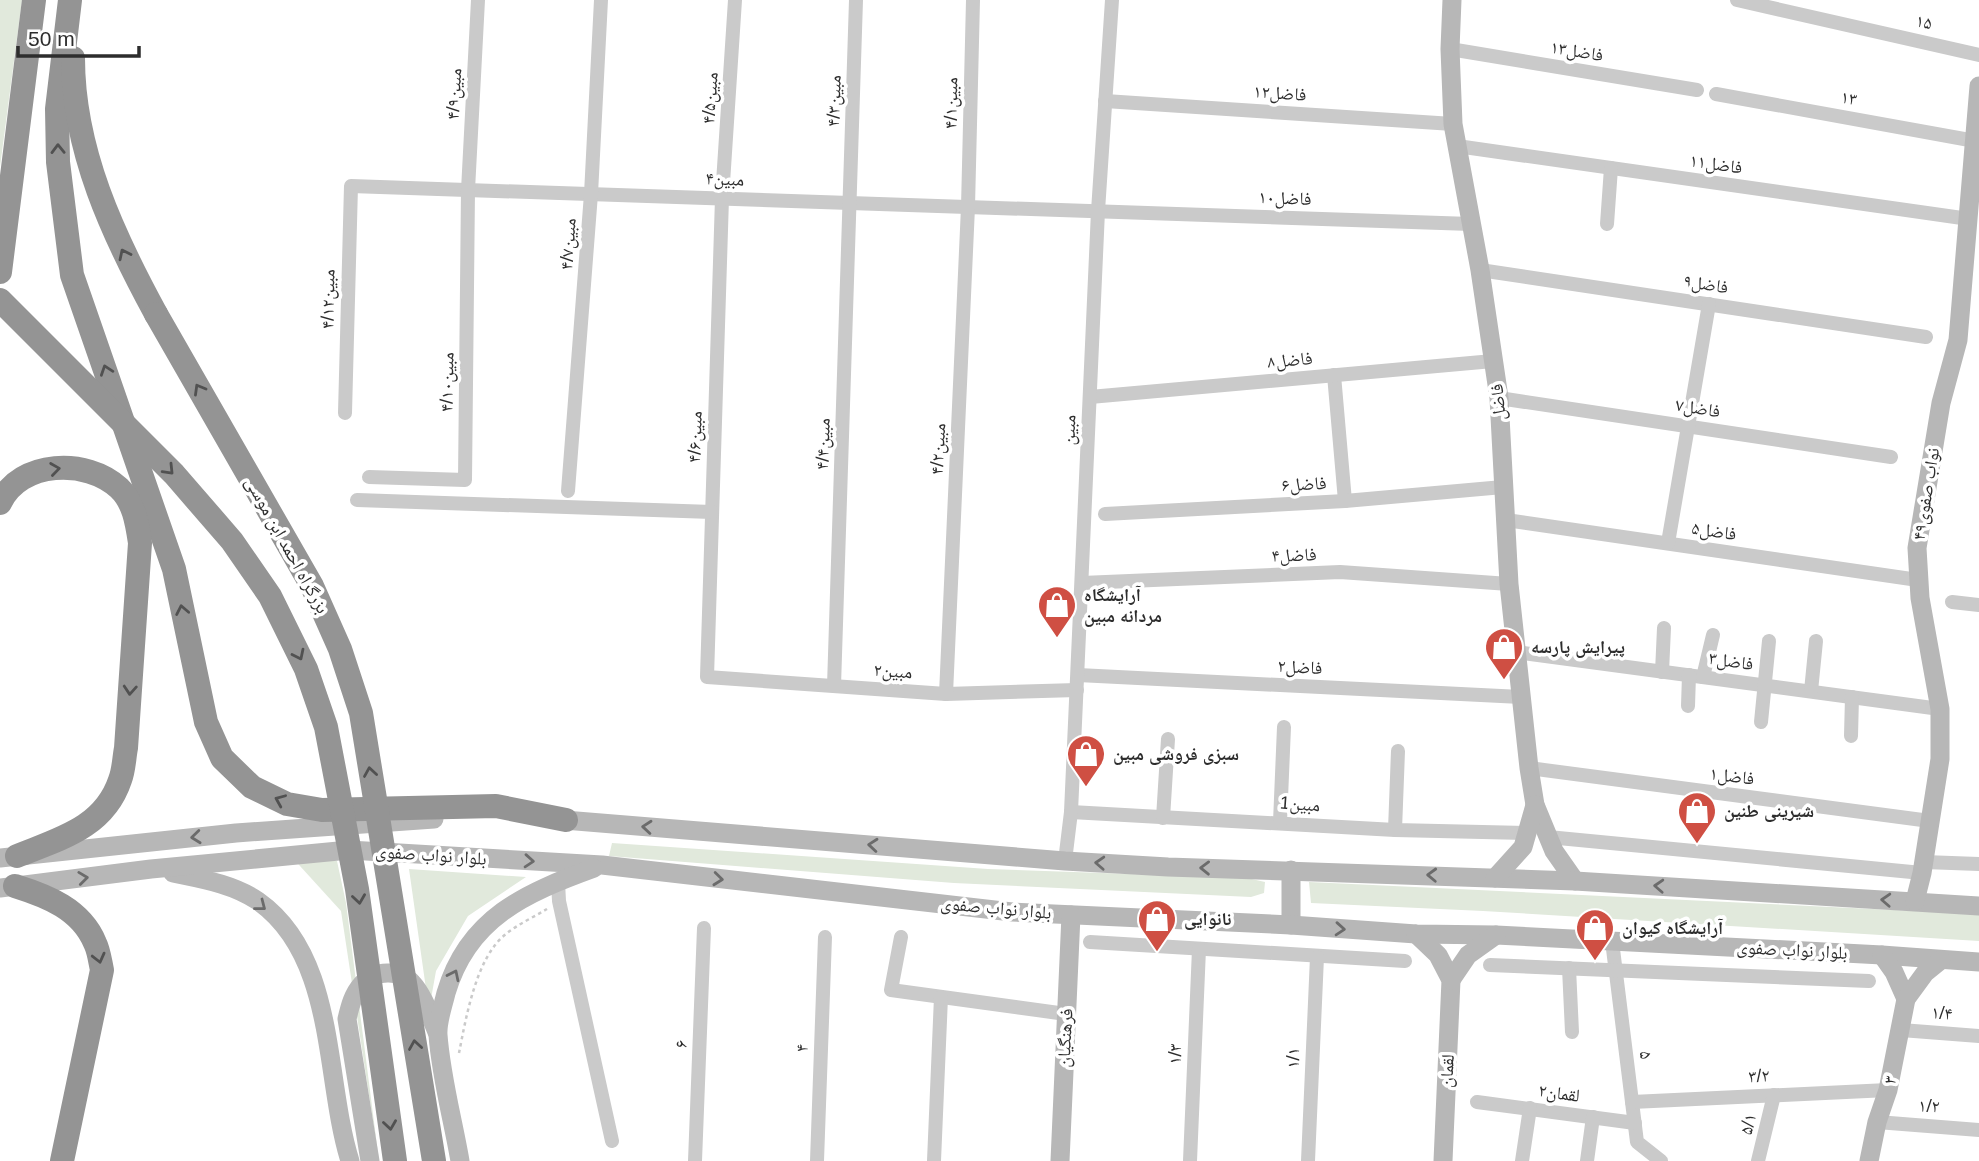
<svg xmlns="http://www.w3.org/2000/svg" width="1979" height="1161" font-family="Arial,'Noto Naskh Arabic',sans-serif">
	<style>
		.green { fill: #e1e9dc }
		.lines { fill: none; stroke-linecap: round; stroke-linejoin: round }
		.path { stroke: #cacaca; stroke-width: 2.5; stroke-dasharray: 3.5 3.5; stroke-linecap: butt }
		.street { stroke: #cacaca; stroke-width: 14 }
		.secondary { stroke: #b7b7b7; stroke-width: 19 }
		.highway { stroke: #949494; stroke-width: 24 }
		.highway-bridge { stroke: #949494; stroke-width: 24 }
		.oneway { stroke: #515151 }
		.oneway2 { stroke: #6b6b6b }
		.labels { text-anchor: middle; stroke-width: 7; stroke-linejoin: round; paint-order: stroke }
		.street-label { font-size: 18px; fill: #2d2d2d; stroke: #fff }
		.poi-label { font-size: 18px; font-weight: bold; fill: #2d2d2d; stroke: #fff; text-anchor: start }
	</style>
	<rect width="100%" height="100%" fill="#fff"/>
	<g class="green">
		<path d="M0,0h22l-22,167z"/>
		<path d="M612,843l376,26 259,9 18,4 -1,11 -13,4 -297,-14 -345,-27z"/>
		<path d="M290,855l47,6 9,42 33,258 -38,-250z"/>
		<path d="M409,869l117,8 -58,39 -32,55 -7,39z"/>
		<path d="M1309,882l670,32v27l-496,-30 -172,-8z"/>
	</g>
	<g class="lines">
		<path class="path" d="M459,1053c7,-35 17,-96 47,-119 12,-10 28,-17 41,-25"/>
		<g class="street">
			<path d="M735,0l-13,198 -15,479 239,17 131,-4"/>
			<path d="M1737,0l242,55"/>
			<path d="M1450,49l247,41"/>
			<path d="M1716,94l259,47"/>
			<path d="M1105,101l348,23"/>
			<path d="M1457,146l512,73"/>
			<path d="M1607,224l4,-56"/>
			<path d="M1480,270l446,67"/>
			<path d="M1334,375l11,126"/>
			<path d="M1090,397l403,-36"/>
			<path d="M1499,398l392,59"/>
			<path d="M345,413l6,-227 1120,38"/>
			<path d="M369,477l96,3 3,-290 10,-190"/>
			<path d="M568,491l23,-297 10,-194"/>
			<path d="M357,500l355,12"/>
			<path d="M1105,514l240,-13 158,-14"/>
			<path d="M1506,520l412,60"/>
			<path d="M1668,543l41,-239"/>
			<path d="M1082,583l258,-11 169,12"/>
			<path d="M1952,602l27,3"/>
			<path d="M1516,652l424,57"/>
			<path d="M1662,672l2,-44"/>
			<path d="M1078,675l443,22"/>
			<path d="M1703,677l10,-42"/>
			<path d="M834,686l22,-686"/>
			<path d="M1811,691l5,-50"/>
			<path d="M946,694l22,-487 5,-207"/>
			<path d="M1688,706l1,-31"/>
			<path d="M1761,722l8,-81"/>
			<path d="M1851,736l1,-39"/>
			<path d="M1529,768l401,53"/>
			<path d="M1071,812l324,18 131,3"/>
			<path d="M1163,818l5,-79"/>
			<path d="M1280,822l4,-95"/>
			<path d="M1395,830l3,-79"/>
			<path d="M1548,837l374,36"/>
			<path d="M1065,861l6,-49 27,-601 14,-211"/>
			<path d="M1924,862l55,2"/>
			<path d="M558,882l1,19 53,240"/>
			<path d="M901,937l-10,53 175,24"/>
			<path d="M1612,941l25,201 24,19"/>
			<path d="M1090,942l315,19"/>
			<path d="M1490,965l379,16"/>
			<path d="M1569,968l3,64"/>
			<path d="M1901,1030l78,6"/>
			<path d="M1477,1102l158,21"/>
			<path d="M1632,1102l256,-12"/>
			<path d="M1877,1122l102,8"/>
			<path d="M695,1161l9,-233"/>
			<path d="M817,1161l8,-224"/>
			<path d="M934,1161l7,-164"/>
			<path d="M1190,1161l9,-212"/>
			<path d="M1308,1161l9,-204"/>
			<path d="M1522,1161l8,-53"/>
			<path d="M1587,1161l6,-44"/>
			<path d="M1758,1161l16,-66"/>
		</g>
		<g class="secondary">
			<path d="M1452,0l-2,49 3,75 27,146 19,128 10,186 20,184 6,37 19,46 21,30"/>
			<path d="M552,819l513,42 103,6 407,14 404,25"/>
			<path d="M0,858l236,-25 198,-14"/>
			<path d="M1291,870v55"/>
			<path d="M173,873c29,6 60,11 85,28 79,56 66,177 92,260"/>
			<path d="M1495,878l28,-31 12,-42"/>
			<path d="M0,888l151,-19 198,-19 253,15 410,47 279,13 125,9 80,1 386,20 97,7"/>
			<path d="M1915,901l7,-28 18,-114v-50l-20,-111 -3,-50 24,-145 17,-63 21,-254"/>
			<path d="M1416,934l22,21 13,25 -8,181"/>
			<path d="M1882,955l12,17 12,27"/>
			<path d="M1451,980l17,-25 28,-20"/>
			<path d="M370,1161l-23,-142c3,-13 6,-25 15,-35 13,-14 38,-15 50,-1 12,13 18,33 25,49"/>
			<path d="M460,1161c-7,-41 -19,-84 -22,-126 -1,-13 5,-29 8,-42 22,-75 79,-100 148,-125"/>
			<path d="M1060,1161l11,-246"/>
			<path d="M1869,1161l8,-39 11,-32 18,-91 19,-26 16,-13"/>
		</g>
		<g class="highway">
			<path d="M70,0l-13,109 1,53 14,113 102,294 32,153 16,36 30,29 35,17 35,6 174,-4 70,14"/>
			<path d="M73,58c0,92 40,177 83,256"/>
			<path d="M0,272l34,-272"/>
			<path d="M0,503c20,-43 87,-45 119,-15 15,14 18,35 21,55l-14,205c-2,10 -2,22 -6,32 -16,48 -61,59 -103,76"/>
			<path d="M15,886c32,10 66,23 80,57 4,8 5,18 7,27l-40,191"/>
		</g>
		<g class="highway-bridge">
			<path d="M0,300l174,174 58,67 38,55 36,73 20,58 31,162 38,272"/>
			<path d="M156,314l156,272 28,63 21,64 73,448"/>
		</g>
	</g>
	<defs><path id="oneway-chevron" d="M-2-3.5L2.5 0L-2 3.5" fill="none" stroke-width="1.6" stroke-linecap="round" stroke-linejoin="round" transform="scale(1.75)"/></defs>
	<g class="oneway">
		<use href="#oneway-chevron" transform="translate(58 149) rotate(-91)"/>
		<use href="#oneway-chevron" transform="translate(124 254) rotate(-116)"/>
		<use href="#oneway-chevron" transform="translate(106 370) rotate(-109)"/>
		<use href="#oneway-chevron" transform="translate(199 389) rotate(-120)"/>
		<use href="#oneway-chevron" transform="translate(55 469) rotate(-8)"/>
		<use href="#oneway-chevron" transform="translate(169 470) rotate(46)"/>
		<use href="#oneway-chevron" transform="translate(182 610) rotate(-101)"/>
		<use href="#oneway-chevron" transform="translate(299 655) rotate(64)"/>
		<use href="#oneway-chevron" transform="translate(130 690) rotate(94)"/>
		<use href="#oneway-chevron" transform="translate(370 772) rotate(-99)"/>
		<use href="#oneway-chevron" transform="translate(280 800) rotate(-157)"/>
		<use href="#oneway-chevron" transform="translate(359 899) rotate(82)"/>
		<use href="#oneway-chevron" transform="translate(99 958) rotate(76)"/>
		<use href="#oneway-chevron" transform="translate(415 1045) rotate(-99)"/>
		<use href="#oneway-chevron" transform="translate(390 1125) rotate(82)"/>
	</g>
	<g class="oneway2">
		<use href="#oneway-chevron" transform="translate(647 827) rotate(-175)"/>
		<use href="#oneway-chevron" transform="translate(196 837) rotate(174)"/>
		<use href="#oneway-chevron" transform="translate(873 845) rotate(-175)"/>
		<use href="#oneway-chevron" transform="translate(529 861) rotate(4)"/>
		<use href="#oneway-chevron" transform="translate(1100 863) rotate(-177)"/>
		<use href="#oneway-chevron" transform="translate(1205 868) rotate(-179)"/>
		<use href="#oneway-chevron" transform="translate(1432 875) rotate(-178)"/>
		<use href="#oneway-chevron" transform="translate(83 878) rotate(-7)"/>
		<use href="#oneway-chevron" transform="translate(718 879) rotate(6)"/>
		<use href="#oneway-chevron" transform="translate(1659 886) rotate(-177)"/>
		<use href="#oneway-chevron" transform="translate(1886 900) rotate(-177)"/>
		<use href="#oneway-chevron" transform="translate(261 906) rotate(38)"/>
		<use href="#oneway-chevron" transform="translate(1340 929) rotate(4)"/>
		<use href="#oneway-chevron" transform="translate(454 975) rotate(-64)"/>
	</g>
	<defs>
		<symbol id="shop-pin" viewBox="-11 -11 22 30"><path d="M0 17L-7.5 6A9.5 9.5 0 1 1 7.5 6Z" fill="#cf4f43" stroke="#fff"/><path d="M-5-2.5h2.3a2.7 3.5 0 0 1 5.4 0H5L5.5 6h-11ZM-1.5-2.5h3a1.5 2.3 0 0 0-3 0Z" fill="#fff"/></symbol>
	</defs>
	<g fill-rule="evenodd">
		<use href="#shop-pin" x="1035" y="583" width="44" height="60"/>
		<use href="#shop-pin" x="1482" y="625" width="44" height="60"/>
		<use href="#shop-pin" x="1064" y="732" width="44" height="60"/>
		<use href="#shop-pin" x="1675" y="789" width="44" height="60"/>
		<use href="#shop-pin" x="1135" y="897" width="44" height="60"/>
		<use href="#shop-pin" x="1573" y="906" width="44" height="60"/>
	</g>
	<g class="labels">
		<g class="street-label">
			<text transform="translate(1924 22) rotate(13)" y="6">۱۵</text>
			<text transform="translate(1577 51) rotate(9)" y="6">۱۳فاضل</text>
			<text transform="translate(1280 93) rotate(4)" y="6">۱۲فاضل</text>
			<text transform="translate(454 94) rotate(-87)" y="6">۴/۹مبین</text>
			<text transform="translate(710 98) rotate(-86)" y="6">۴/۵مبین</text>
			<text transform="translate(1849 98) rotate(10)" y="6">۱۳</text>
			<text transform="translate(834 101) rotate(-88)" y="6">۴/۳مبین</text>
			<text transform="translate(951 103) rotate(-89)" y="6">۴/۱مبین</text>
			<text transform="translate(1716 164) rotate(8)" y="6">۱۱فاضل</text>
			<text transform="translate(725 179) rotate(2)" y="6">۴مبین</text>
			<text transform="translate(1285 198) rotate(2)" y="6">۱۰فاضل</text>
			<text transform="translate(568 244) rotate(-86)" y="6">۴/۷مبین</text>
			<text transform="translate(1706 284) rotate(9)" y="6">۹فاضل</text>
			<text transform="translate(328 299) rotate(-89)" y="6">۴/۱۲مبین</text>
			<text transform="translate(1290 360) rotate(-5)" y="6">۸فاضل</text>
			<text transform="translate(447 382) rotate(-89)" y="6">۴/۱۰مبین</text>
			<text transform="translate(1498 402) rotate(-95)" y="6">فاضل</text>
			<text transform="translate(1698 408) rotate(9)" y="6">۷فاضل</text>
			<text transform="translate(1069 430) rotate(-88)" y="6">مبین</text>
			<text transform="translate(695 437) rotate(-88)" y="6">۴/۶مبین</text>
			<text transform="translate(823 444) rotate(-88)" y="6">۴/۴مبین</text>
			<text transform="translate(938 449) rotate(-87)" y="6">۴/۲مبین</text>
			<text transform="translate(1304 484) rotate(-3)" y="6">۶فاضل</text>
			<text transform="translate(1926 494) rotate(-81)" y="6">۴۹نواب صفوی</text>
			<text transform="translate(1714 531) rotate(8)" y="6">۵فاضل</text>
			<text transform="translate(287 545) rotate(61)" y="6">بزرگراه احمد ابن موسی</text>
			<text transform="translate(1294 555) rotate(-2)" y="6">۴فاضل</text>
			<text transform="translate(1731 661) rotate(8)" y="6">۳فاضل</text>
			<text transform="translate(1300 667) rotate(3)" y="6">۲فاضل</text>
			<text transform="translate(893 671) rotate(4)" y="6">۲مبین</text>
			<text transform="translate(1732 776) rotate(7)" y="6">۱فاضل</text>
			<text transform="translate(1300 804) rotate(4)" y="6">1مبین</text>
			<text transform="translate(431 855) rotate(4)" y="6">بلوار نواب صفوی</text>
			<text transform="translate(996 908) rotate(5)" y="6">بلوار نواب صفوی</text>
			<text transform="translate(1792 950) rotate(3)" y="6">بلوار نواب صفوی</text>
			<text transform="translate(1942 1013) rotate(4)" y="6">۱/۴</text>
			<text transform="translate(1065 1038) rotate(-87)" y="6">فرهنگیان</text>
			<text transform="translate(681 1044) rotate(-88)" y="6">۶</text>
			<text transform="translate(802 1048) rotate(-88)" y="6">۴</text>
			<text transform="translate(1175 1054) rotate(-88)" y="6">۱/۳</text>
			<text transform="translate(1646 1055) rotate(83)" y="6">۵</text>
			<text transform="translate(1293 1058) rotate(-88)" y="6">۱/۱</text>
			<text transform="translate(1447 1071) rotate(-87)" y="6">لقمان</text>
			<text transform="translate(1759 1076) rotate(-3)" y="6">۳/۲</text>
			<text transform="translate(1890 1080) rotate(-77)" y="6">۳</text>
			<text transform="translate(1559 1093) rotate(8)" y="6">۲لقمان</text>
			<text transform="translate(1929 1106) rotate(3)" y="6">۱/۲</text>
			<text transform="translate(1748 1124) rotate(-77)" y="6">۵/۱</text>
		</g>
		<g class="poi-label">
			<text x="1084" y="601">آرایشگاه<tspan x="1084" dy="21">مردانه مبین</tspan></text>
			<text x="1531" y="653">پیرایش پارسه</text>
			<text x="1113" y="760">سبزی فروشی مبین</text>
			<text x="1724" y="817">شیرینی طنین</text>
			<text x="1184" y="925">نانوایی</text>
			<text x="1622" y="934">آرایشگاه کیوان</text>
		</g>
	</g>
	<path d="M18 46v10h121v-10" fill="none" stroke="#2d2d2d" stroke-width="3.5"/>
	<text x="28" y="46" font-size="21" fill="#2d2d2d" stroke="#ffffff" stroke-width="5" paint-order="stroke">50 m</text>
</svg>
